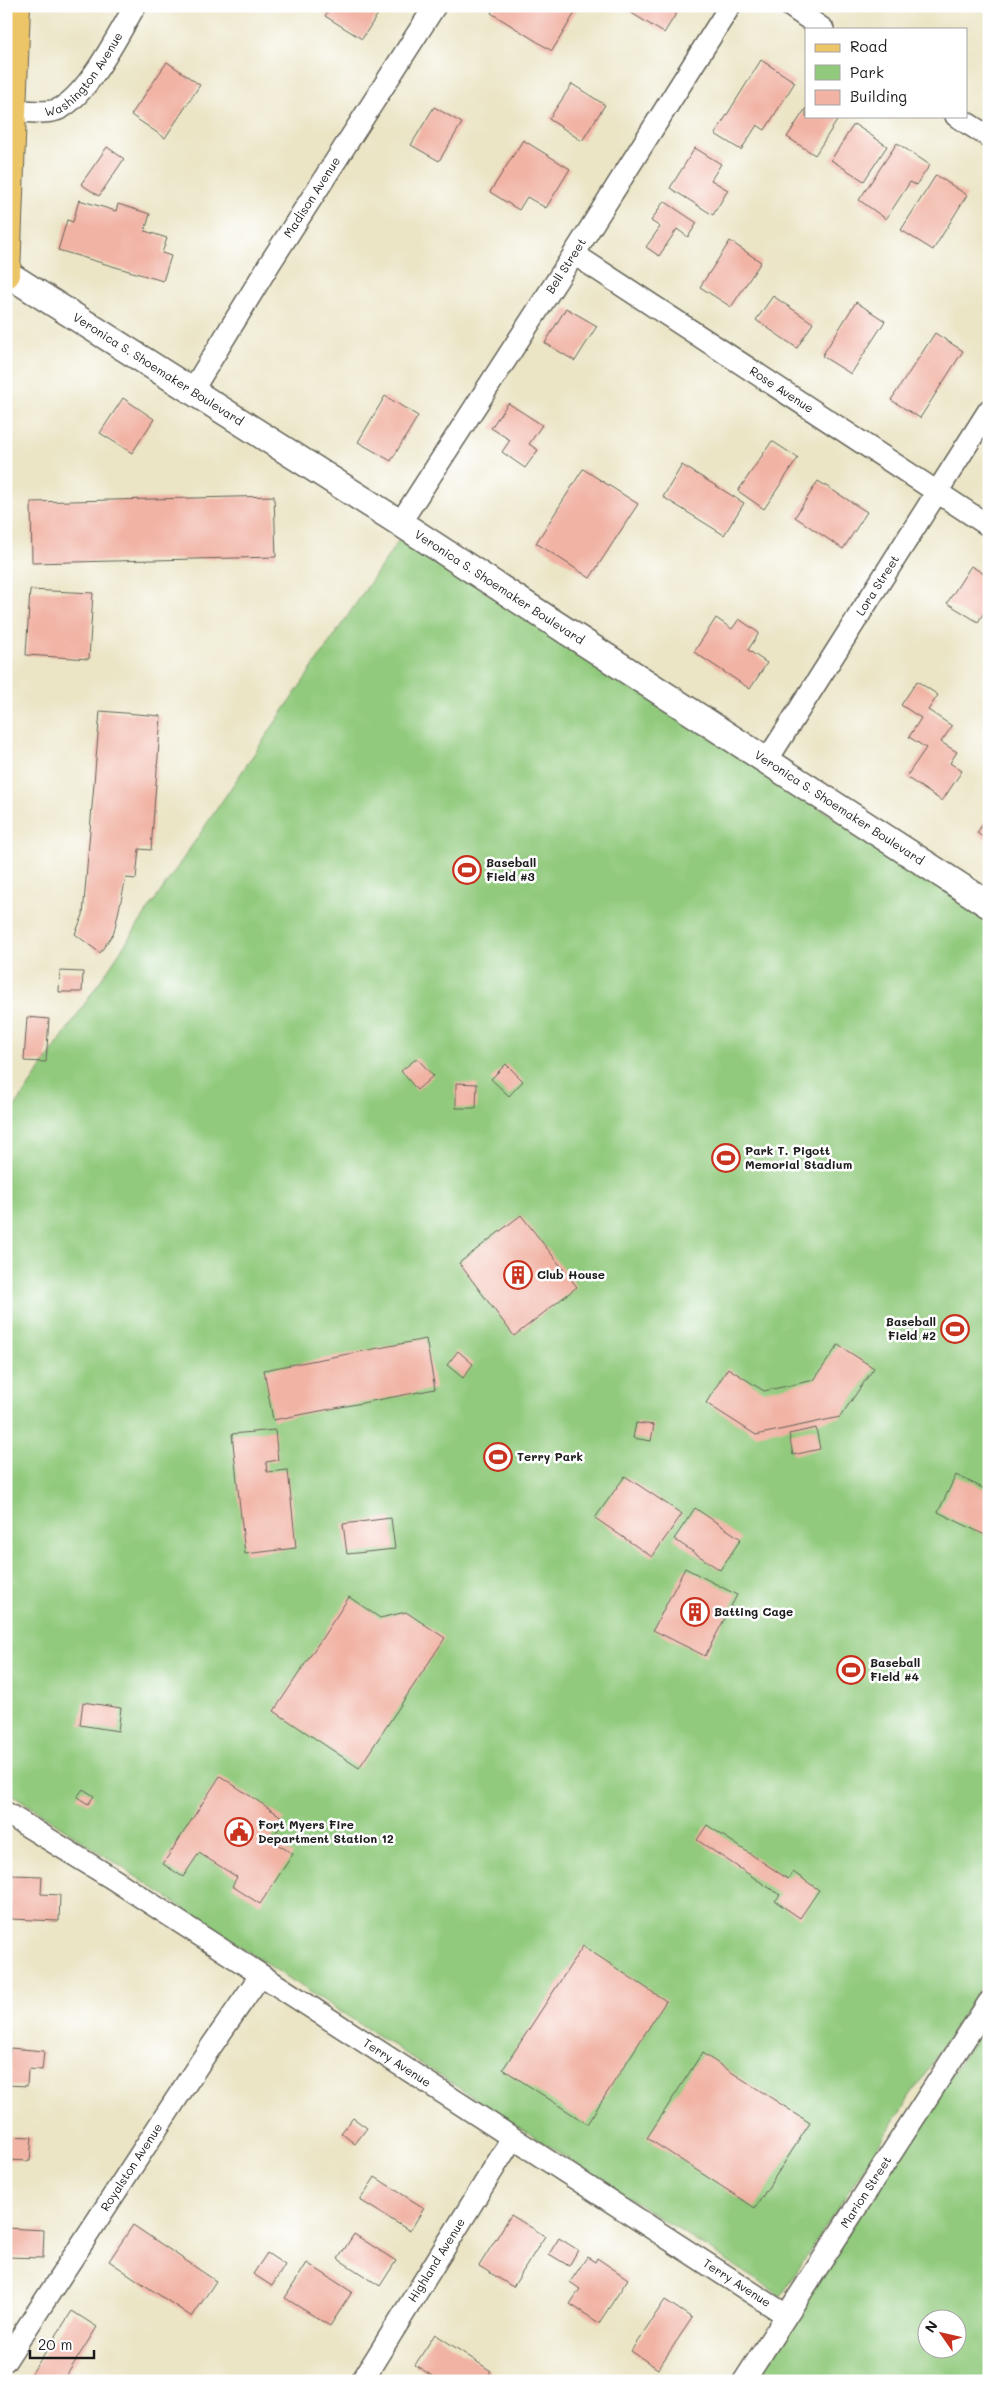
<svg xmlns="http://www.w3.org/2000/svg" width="995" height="2387" font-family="Mali,sans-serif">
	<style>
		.green { fill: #91ca7d; stroke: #56734c; fill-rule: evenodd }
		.building { fill: #f1b3a4 }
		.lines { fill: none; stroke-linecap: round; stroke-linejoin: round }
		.minor-casing { stroke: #646258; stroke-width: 24 }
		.tertiary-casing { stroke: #646258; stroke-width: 29 }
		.primary-casing { stroke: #646258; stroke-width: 30 }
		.minor { stroke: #fff; stroke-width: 21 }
		.tertiary { stroke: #fff; stroke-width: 26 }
		.primary { stroke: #edc569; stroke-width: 28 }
		.labels { text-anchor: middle; stroke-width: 5; stroke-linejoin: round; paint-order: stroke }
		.street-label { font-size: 12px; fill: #1c1c1c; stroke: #fff }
		.poi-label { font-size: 12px; font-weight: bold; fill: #1c1c1c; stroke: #fff; text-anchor: start }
	</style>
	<rect width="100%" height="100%" fill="#fff"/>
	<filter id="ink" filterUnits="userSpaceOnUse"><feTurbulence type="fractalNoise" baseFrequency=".02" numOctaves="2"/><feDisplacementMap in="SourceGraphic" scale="10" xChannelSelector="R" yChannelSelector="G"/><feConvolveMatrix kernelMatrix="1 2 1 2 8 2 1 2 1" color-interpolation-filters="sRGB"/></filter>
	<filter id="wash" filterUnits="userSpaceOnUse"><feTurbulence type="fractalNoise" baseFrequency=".0096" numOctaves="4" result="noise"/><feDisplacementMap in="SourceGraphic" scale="20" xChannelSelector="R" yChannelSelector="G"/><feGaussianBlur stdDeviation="1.12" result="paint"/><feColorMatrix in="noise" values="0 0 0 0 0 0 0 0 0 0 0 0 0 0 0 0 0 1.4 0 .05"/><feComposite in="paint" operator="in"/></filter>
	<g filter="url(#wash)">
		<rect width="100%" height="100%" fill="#ebe5c6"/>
		<g class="green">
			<path d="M401,537l588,381v1062l-3,-1 -205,317 -511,-330 -264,-176v-670z"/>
			<path d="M989,2017v364h-237zM928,2320h30v30h-30z"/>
		</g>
		<g id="blocks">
			<g class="building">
				<path d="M332,6h51l-21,33 -37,-23z"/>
				<path d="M496,6h83l-27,45 -61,-38z"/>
				<path d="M620,6h61l-17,27z"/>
				<path d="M761,60l34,22 -30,48 -8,-5 -16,25 -26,-16z"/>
				<path d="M167,62l33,23 -35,53 -34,-23z"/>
				<path d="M572,84l33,21 -23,36 -33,-22z"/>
				<path d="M434,107l28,16 -23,38 -28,-16z"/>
				<path d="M806,108v8h34l-25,39 -28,-18z"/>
				<path d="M854,124l33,22 -23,35 -33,-21z"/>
				<path d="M523,140l47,29 -24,39 -19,-11 -8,13 -29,-18z"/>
				<path d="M897,143l33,22 -14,20 -6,-3 -24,37 -27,-19z"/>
				<path d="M107,147l17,12 -25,37 -18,-12z"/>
				<path d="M695,148l26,16 -10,16 17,10 -15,25 -43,-27z"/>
				<path d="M936,175l31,20 -34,55 -32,-20z"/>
				<path d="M79,200l37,11 2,-7 32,10 -5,17 22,7 -5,15 9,3 -8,25 -105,-31 9,-30 6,2z"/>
				<path d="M664,201l33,22 -9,14 -11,-8 -18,27 -13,-9 14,-20 -9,-6z"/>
				<path d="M730,241l31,21 -30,45 -31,-20z"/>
				<path d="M773,296l40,27 -16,25 -41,-28z"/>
				<path d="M856,302l29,19 -34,53 -29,-18z"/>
				<path d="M566,308l31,18 -22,35 -30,-18z"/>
				<path d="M935,333l28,18 -43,67 -29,-18z"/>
				<path d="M385,396l33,20 -27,45 -33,-19z"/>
				<path d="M123,398l31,21 -22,34 -32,-20z"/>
				<path d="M508,403l34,22 -13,19 9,6 -13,18 -23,-16 8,-12 -19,-12z"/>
				<path d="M772,441l26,17 -34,51 -26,-18z"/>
				<path d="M682,465l62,38 -20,32 -61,-38z"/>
				<path d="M583,469l55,35 -48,74 -54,-35z"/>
				<path d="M818,481l49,31 -24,37 -48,-32z"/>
				<path d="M274,496l2,61 -244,6 -1,-61z"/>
				<path d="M971,566l18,11v28l-11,17 -31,-19z"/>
				<path d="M30,590l63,3 -4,66 -63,-4z"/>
				<path d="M716,618l16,11 7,-10 20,14 -11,17 19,13 -17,26 -56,-37z"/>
				<path d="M917,681l21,14 -10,15 24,16 -11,16 16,10 -7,11 12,8 -20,30 -36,-24 20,-29 -17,-11 12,-19 -20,-13z"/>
				<path d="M100,711l61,5 -10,134 -12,-1 -3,30 -10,-1 -12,54 -14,21 -25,-19 8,-19z"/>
				<path d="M989,814v27l-12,-8z"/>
				<path d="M60,971l23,1 -1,20h-23z"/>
				<path d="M27,1017l22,2 -3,43 -22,-1z"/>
				<path d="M417,1058l16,18 -16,14 -16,-19z"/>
				<path d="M506,1064l17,17 -14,15 -18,-17z"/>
				<path d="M456,1083l21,1 -1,24h-20z"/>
				<path d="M521,1215l56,72 -63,49 -55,-73z"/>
				<path d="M426,1339l9,50 -162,31 -9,-50z"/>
				<path d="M838,1345l36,23 -34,49 -84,18 -50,-32 22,-35 36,23 50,-11z"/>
				<path d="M458,1351l15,13 -10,14 -16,-13z"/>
				<path d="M636,1423l18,2 -3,16 -18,-3z"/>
				<path d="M816,1428l4,21 -27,6 -4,-21z"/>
				<path d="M275,1430l3,30 -12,2 1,10 21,-2 8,78 -51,6 -13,-120z"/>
				<path d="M956,1475l33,16v46l-51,-25z"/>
				<path d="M625,1476l57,38 -30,43 -57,-39z"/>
				<path d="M695,1508l46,31 -21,31 -46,-31z"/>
				<path d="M391,1518l4,31 -48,5 -4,-30z"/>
				<path d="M685,1568l52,27 -32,61 -52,-26z"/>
				<path d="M349,1597l31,21 26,-6 39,26 -86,130 -85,-57z"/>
				<path d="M83,1702l38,6 -3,23 -38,-6z"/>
				<path d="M220,1776l65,43 -14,21 22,14 -33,50 -28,-18 5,-9 -38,-24 -16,24 -20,-13z"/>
				<path d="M83,1789l11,7 -6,8 -11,-7z"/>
				<path d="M707,1825l81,54 5,-7 26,18 -19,28 -25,-17 5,-6 -83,-55z"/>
				<path d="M12,1875l30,1 -1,18 19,1 -1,26 -49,-2z"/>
				<path d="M583,1946l83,55 -79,123 -84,-55z"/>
				<path d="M10,2048l34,3 -2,19 -14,-1 -1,17 -20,-1z"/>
				<path d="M702,2053l108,70 -55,85 -108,-70z"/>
				<path d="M353,2118l14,10 -12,16 -14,-11z"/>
				<path d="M6,2136l26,1 -2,24 -24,-1z"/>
				<path d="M375,2177l49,31 -14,23 -50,-31z"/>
				<path d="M511,2215l34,21 -32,51 -34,-21z"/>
				<path d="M133,2225l83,56 -24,36 -83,-56z"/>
				<path d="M6,2228l38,2 -1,28 -37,-1z"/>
				<path d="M354,2234l42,27 -16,25 -42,-27z"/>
				<path d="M559,2238l19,12 -9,16 -20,-12z"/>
				<path d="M267,2253l18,12 -13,21 -19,-12z"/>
				<path d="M587,2257l8,5 2,-4 31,21 -29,44 -29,-19 10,-15 -10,-7z"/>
				<path d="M307,2263l45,29 -22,34 -45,-28z"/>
				<path d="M665,2300l27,18 -34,51 -27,-18z"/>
				<path d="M72,2311l25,16 -34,54h-32l-3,-2z"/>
				<path d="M435,2334l56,37 -6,10h-45l-25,-16z"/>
			</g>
		</g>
	</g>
	<g filter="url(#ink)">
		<use href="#blocks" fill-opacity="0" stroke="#646258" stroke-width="1"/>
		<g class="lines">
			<defs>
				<g id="minor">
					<path d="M790,6l33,23"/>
					<path id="s1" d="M12,110c14,1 37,5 49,-2 29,-17 57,-73 74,-102"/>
					<path d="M956,116l33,21"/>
					<path id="s2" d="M574,254l415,272"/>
					<path id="s3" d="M192,391l78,-128 165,-257"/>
					<path id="s4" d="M400,523l174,-269 156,-248"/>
					<path id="s5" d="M766,762l223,-352"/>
					<path id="s6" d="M6,1813l104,64 676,438"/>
					<path id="s7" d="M6,2360l195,-299 59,-85"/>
					<path id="s8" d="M362,2381l150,-242"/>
					<path id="s9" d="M744,2381l245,-379"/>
				</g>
				<g id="tertiary">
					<path id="s10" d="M6,273l394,250 589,382"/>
				</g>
				<path id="primary" d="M6,274l10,-268"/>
			</defs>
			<use href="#minor" class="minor-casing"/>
			<use href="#tertiary" class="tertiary-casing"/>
			<use href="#primary" class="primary-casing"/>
			<use href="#minor" class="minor"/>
			<use href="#tertiary" class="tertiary"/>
			<use href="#primary" class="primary"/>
		</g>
	</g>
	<defs>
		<symbol id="stadium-ring" viewBox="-11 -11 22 22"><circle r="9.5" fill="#fff" stroke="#c8321e" stroke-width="1.5"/><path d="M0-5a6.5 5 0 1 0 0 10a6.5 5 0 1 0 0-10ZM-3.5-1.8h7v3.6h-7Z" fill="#c8321e"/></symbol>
		<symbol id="building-ring" viewBox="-11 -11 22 22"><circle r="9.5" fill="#fff" stroke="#c8321e" stroke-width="1.5"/><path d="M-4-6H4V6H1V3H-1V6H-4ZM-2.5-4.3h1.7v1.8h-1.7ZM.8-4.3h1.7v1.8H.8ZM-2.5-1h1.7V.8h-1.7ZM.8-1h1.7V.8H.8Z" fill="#c8321e"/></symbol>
		<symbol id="civic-ring" viewBox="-11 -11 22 22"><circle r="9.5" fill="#fff" stroke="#c8321e" stroke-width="1.5"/><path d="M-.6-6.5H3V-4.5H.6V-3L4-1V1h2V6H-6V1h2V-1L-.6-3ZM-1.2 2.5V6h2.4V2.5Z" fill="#c8321e"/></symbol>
	</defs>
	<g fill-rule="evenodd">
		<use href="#stadium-ring" x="451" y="854" width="32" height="32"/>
		<use href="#stadium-ring" x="710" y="1142" width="32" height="32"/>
		<use href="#building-ring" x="502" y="1259" width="32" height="32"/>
		<use href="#stadium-ring" x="939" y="1313" width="32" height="32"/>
		<use href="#stadium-ring" x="482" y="1441" width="32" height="32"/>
		<use href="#building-ring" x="679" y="1596" width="32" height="32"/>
		<use href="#stadium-ring" x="835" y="1654" width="32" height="32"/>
		<use href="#civic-ring" x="223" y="1816" width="32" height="32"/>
	</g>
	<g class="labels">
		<g class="street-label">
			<text dy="4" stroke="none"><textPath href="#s1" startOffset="89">Washington Avenue</textPath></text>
			<text dy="4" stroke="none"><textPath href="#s3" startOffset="228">Madison Avenue</textPath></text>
			<text dy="4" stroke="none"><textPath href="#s4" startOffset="306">Bell Street</textPath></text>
			<text dy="4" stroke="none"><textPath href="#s10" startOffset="180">Veronica S. Shoemaker Boulevard</textPath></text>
			<text dy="4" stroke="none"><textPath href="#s2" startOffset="248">Rose Avenue</textPath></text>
			<text dy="4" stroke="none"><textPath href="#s5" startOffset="209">Lora Street</textPath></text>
			<text dy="4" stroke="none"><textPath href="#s10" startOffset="585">Veronica S. Shoemaker Boulevard</textPath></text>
			<text dy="4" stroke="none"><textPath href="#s10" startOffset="990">Veronica S. Shoemaker Boulevard</textPath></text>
			<text dy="4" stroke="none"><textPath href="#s6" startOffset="464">Terry Avenue</textPath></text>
			<text dy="4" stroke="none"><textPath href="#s7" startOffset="230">Royalston Avenue</textPath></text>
			<text dy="4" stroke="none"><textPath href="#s9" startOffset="225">Marion Street</textPath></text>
			<text dy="4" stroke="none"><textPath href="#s8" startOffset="142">Highland Avenue</textPath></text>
			<text dy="4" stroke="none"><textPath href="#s6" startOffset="869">Terry Avenue</textPath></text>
		</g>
		<g class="poi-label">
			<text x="486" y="867">Baseball<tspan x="486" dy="14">Field #3</tspan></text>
			<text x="745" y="1155">Park T. Pigott<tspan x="745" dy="14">Memorial Stadium</tspan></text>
			<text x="537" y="1279">Club House</text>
			<text x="936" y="1326" text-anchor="end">Baseball<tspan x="936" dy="14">Field #2</tspan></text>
			<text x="517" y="1461">Terry Park</text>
			<text x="714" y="1616">Batting Cage</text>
			<text x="870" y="1667">Baseball<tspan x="870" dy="14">Field #4</tspan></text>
			<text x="258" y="1829">Fort Myers Fire<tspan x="258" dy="14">Department Station 12</tspan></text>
		</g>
	</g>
	<rect width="995" height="2387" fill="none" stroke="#fff" stroke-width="25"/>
	<rect x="805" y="28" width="162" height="90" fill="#ffffff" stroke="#a4a4a4"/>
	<rect x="815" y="44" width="25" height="8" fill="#edc569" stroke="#a4a4a4"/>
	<text x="850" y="52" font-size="15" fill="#1c1c1c">Road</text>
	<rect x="815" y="65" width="25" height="15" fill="#91ca7d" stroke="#a4a4a4"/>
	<text x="850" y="78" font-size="15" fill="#1c1c1c">Park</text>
	<rect x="815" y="90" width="25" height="15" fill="#f1b3a4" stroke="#a4a4a4"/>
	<text x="850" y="102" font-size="15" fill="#1c1c1c">Building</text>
	<g transform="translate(942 2334) rotate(304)"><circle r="24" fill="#ffffff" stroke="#a4a4a4"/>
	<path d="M0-4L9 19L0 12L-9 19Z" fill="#c8321e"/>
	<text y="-8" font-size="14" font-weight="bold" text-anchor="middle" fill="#1c1c1c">N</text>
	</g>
	<path d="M30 2350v8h64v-8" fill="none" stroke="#1c1c1c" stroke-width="2.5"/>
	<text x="38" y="2350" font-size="15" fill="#1c1c1c" stroke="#ffffff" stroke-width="4" paint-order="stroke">20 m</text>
</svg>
